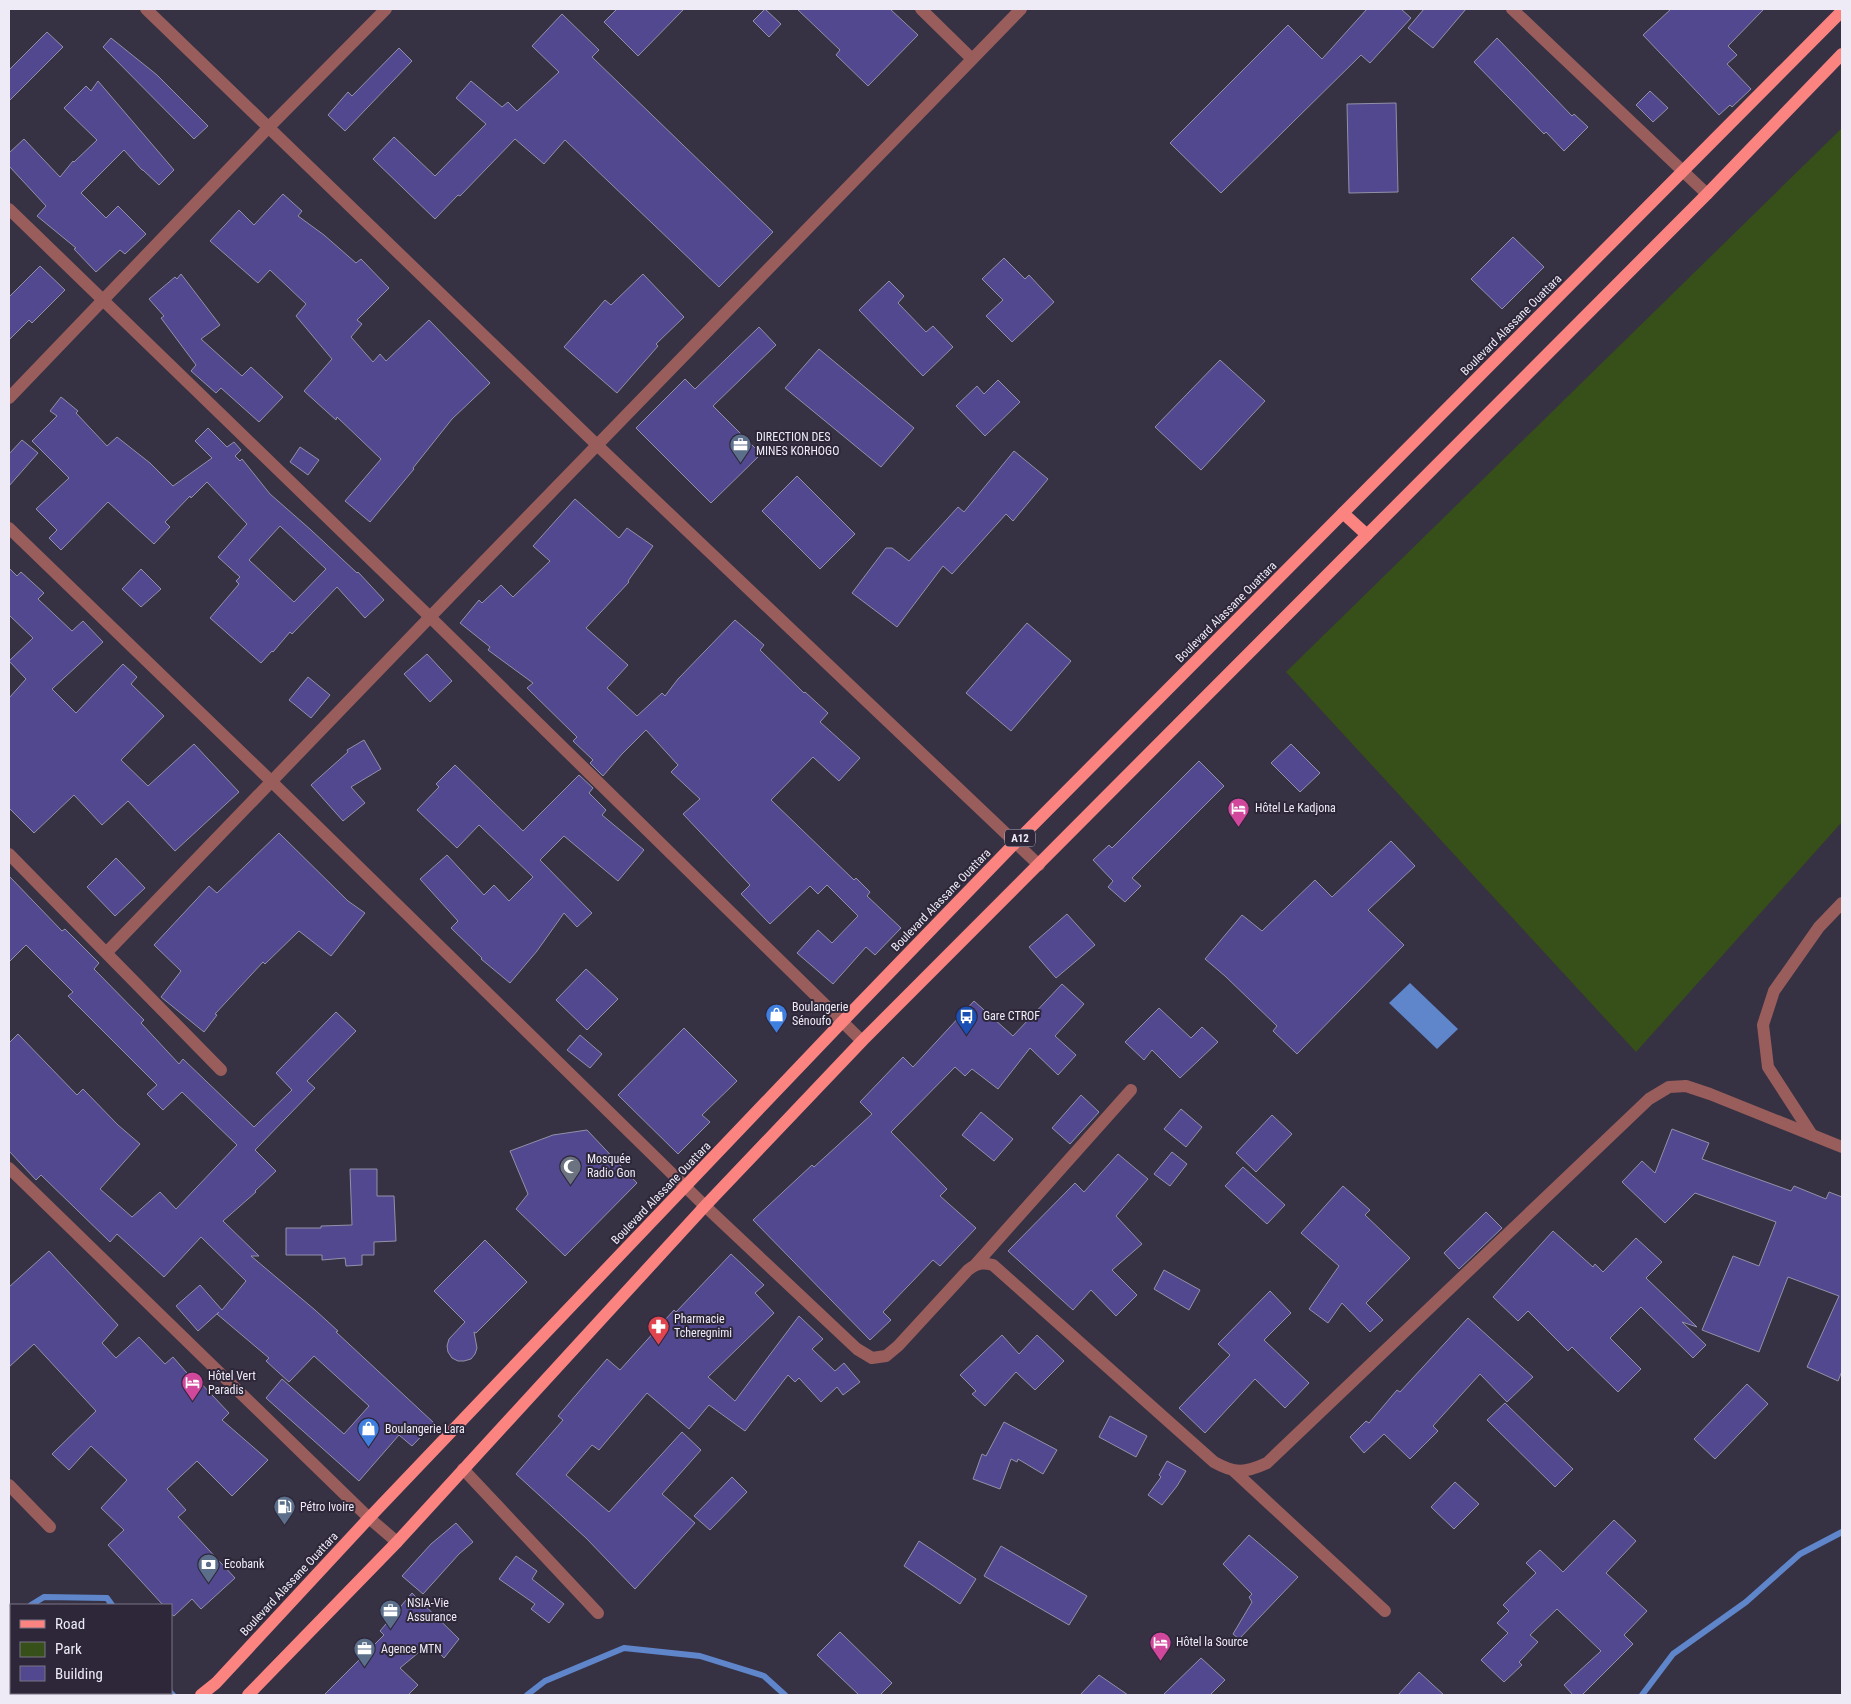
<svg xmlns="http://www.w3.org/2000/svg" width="1851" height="1704" font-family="'Roboto Condensed',sans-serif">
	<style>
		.green { fill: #374f18 }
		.water { fill: #5f86ca }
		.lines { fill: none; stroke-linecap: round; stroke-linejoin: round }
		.stream { stroke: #5f86ca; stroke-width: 6 }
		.building { fill: #52488f; stroke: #9291a8; fill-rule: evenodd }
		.minor { stroke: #995e5c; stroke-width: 12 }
		.major { stroke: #fb8380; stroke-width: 12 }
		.labels { text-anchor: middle; stroke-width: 4; stroke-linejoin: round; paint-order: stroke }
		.shield { fill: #2d2739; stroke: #b4b0be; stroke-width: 1 }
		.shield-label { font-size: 11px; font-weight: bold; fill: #eeebf7 }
		.street-label { font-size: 12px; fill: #eeebf7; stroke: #2d2739 }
		.poi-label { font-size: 12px; fill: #eeebf7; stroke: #2d2739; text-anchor: start }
	</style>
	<rect width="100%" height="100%" fill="#373144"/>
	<path class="green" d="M1842,128v694l-206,230 -350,-380z"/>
	<path class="water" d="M1410,983l48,46 -21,20 -48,-46z"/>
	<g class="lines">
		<g class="stream">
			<path d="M31,1605l13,-8 63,1 5,7"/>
			<path d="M9,1619l2,-1"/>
			<path d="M171,1693l2,2"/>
			<path d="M527,1695l18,-14 79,-33 76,8 64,20 21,19"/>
			<path d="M1642,1695l31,-41 73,-52 54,-48 42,-22"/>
		</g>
	</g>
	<g class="building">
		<path d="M617,9h67l-46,47 -34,-34z"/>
		<path d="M765,9l16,15 -12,13 -16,-16z"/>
		<path d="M797,9h93l28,26 -50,51 -32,-31 4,-5z"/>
		<path d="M1367,9h34l10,9 -41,45 -9,-8 -140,138 -51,-50 118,-118 34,34z"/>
		<path d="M1424,9h42l-33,39 -25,-20z"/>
		<path d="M1671,9h93l-36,37 9,9 -10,9 24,25 -19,18 -2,-2 -11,10 -76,-80z"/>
		<path d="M562,14l37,36 -7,7 181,175 -54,55 -154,-147 -21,24 -29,-25 -55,57 -2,-1 -23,24 -62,-60 21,-22 41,39 51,-52 -30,-26 15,-17 31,26 6,-5 9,9 42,-39 -27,-26z"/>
		<path d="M47,32l16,15 -54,54v-31z"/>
		<path d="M111,38l46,37 51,51 -14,13 -91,-92z"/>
		<path d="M1497,38l75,78 2,-2 14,13 -24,24 -18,-19 -2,2 -70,-72z"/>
		<path d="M399,48l13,13 -67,70 -17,-16 20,-23 4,4z"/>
		<path d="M98,81l76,89 -15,15 -16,-15h-1l-18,-20 -43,43 25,25 12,-12 28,28 -21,20 -5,-4 -24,22 -22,-23 2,-1 -39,-32 9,-10 -37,-40v-13l15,-14 36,38 13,-16 1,1 23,-22 -33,-32 22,-22 5,5z"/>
		<path d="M1650,91l18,17 -15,14 -17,-17z"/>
		<path d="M1396,103l2,89 -49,1 -2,-89z"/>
		<path d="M283,194l19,17 -4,5 26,19 32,28 5,-4 28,29 -32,32 5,4 -11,13 22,25 7,-8 6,7 43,-41 61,63 -38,36 -39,49 1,1 -44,53 -25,-21 36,-42 -44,-42 -1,3 -32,-29 28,-32 -36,-43 10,-12 -36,-34 -12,13 -48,-42 29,-31 15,15z"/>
		<path d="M1513,237l31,30 -42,42 -31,-30z"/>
		<path d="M1004,258l21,21 4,-4 25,27 -42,40 -26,-26 17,-16 -21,-21z"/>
		<path d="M40,266l25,24 -33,33 -3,-3 -20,20v-43z"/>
		<path d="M181,274l39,51 -19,14 41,37 9,-9 32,30 -24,25 -38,-34 -5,5 -25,-22 5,-6 -35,-47 3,-2 -15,-17 26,-22 2,2z"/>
		<path d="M643,274l41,43 -28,27 2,2 -41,47 -53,-46 41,-47 6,5z"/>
		<path d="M889,281l15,15 -6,7 28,29 7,-6 20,21 -30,29 -64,-66z"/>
		<path d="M759,327l17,18 -63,61 48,48 -50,49 -75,-75 49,-49 10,10z"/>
		<path d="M819,349l95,79 -33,39 -96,-79z"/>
		<path d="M1220,360l45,41 -64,69 -46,-43z"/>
		<path d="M998,380l22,22 -35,34 -29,-30 21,-20 7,8z"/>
		<path d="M61,397l17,14 -2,2 31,33 10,-9 33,26 23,23 39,-28 -17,-17 13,-13 19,19 7,-5 7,8 -6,6 5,5 2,-2 28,35 41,36 46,43 1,-1 26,28 -19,18 -28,-31 -45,47 -2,-2 -17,20 -1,-1 -11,12 -51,-45 29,-34 -3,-3 4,-4 -22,-20 29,-33 -40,-42 -16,16 -1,-2 -25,26 5,5 -16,17 -46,-42 -47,48 -12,-12 8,-8 -21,-21 33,-31 -37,-37 25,-25 -7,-5zM280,526l46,43 -32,33 -45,-42z"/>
		<path d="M22,440l16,13 -29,33v-32z"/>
		<path d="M300,447l19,13 -11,15 -18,-13z"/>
		<path d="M1014,451l34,28 -35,42 -7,-7 -54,60 -9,-8 -46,61 -45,-34 34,-45h6l17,13 49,-54 6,5z"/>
		<path d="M797,476l58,58 -35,35 -58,-58z"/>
		<path d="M575,499l44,39 8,-10 26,18 -25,35 1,1 -43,46 42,37 -21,23 30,28 25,-23 3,3 13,-17 57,-59 29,25 -4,5 44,43 1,-1 23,21 -8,9 40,36 -21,23 -26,-24 -42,43 83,80 2,-2 14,14 -3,4 34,32 -26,27 -9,-8 -33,37 -36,-31 21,-23 14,13 26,-27 -31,-31 -9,9 -8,-8 -40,38 -29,-30 9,-9 -67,-71 17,-15 -29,-27 7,-7 -32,-35 -24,24 -19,22 -13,-13 3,-3 -20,-19 4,-4 -50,-49 6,-5 -45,-33 2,-3 -30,-24 19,-23 3,3 19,-18 12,12 37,-36 -17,-15z"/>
		<path d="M9,568l8,8 4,-4 23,21 -6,6 34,32 11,-10 20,21 -51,47 24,24 47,-49 14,13 -6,7 33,32 -43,44 27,26 46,-42 45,48 -64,59 -47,-50 -26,24 -28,-30 -40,38 -25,-25v-110l17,-19 -17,-18 24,-23 -24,-23z"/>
		<path d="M141,569l20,20 -20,18 -19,-18z"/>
		<path d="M1027,623l44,38 -60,70 -45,-38z"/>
		<path d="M427,654l25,27 -22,21 -26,-28z"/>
		<path d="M308,677l22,18 -19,23 -22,-18z"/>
		<path d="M364,740l17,29 -30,18 14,16 -22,18 -32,-36 37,-33 -1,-2z"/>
		<path d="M1291,744l29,29 -20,19 -29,-29z"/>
		<path d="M1199,761l25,25 -92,92 9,8 -16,16 -17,-15 5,-6 -20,-21 16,-15 3,3z"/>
		<path d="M455,765l68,66 56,-56 14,13 -4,5 17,17 -4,5 42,35 -26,31 -54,-45 -24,24 52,53 -15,14 -13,-14 -27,38 -27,32 -29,-24 1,-1 -31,-30 7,-7 -38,-42 27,-24 37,40 10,-10 15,16 24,-24 -54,-52 -22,23 -40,-38 22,-23 -3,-3z"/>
		<path d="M279,833l69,68 17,12 -34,43 -32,-25 -34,33 -2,-2 -48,52 2,1 -13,17 -43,-35 20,-26 -27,-26 55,-59 8,7z"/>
		<path d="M1391,841l24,25 -47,44 36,35 -107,109 -24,-23 4,-5 -52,-50 -20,-17 37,-44 20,16 53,-51 17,17z"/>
		<path d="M116,858l29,30 -30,28 -28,-29z"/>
		<path d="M9,876l53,55 3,-2 34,34 -5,6 50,51 -3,3 38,41 4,-5 71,68 38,-37 -16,-17 60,-61 20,19 -49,50 8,7 -60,62 21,21 -21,20 1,1 -33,29 36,35h-8l64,54 23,21 -2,1 98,91 -22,23 -13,-11 -40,46 -93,-83 16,-19 62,55 25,-28 -55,-50 -25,26 -23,-21 3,-3 -52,-44 2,-2 -21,19 -22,-25 24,-21 22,25 24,-29 -45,-44 -37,40 -47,-43 -7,8 -69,-67 -5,5 -27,-29v-108l9,-9 59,61 6,-6 35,36 22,19 -40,45 32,28 28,-25 16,17 61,-64 -55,-53 -19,18 -16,-16 10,-9 -89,-89 5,-4 -47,-47 -17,17z"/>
		<path d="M1067,914l28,31 -39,33 -27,-31z"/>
		<path d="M586,969l32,30 -31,31 -31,-30z"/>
		<path d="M1062,984l22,20 -29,32 21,19 -18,20 -28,-27 -32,41 -26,-20 -7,7 -10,-9 -64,65 56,57 -7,7 36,32 -36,38 -7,-6 -50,52 8,8 -21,20 -117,-120 59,-55 2,2 58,-53 -12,-12 43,-45 10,10 61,-66 39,35z"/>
		<path d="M1159,1008l32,30 11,-11 16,15 -38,36 -28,-28 -8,10 -19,-18z"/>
		<path d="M684,1028l53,53 -35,34 8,7 -32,32 -60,-59z"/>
		<path d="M580,1035l22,19 -12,14 -23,-18z"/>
		<path d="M1081,1095l18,17 -29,32 -18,-16z"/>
		<path d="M1181,1109l21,18 -16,20 -22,-18z"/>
		<path d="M981,1112l32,27 -19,22 -32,-26z"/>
		<path d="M1272,1115l20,19 -36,38 -20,-19z"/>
		<path d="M1672,1129l37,14 -7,16 89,32 3,-5 32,13 3,-7 13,5v174l-4,10 -31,-14 32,-71 -51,-19 -29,75 -57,-22 31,-74 26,10 17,-44 -81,-29 -30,30 -43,-41 20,-21 13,12z"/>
		<path d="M587,1130l50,53 -72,73 -49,-47 12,-15 -18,-43 43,-16z"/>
		<path d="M1172,1152l15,12 -17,22 -16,-12z"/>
		<path d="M1118,1154l30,25 -32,37 26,28 -30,26 25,25 -21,21 -25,-26 -18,20 -65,-59 67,-68 9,9z"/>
		<path d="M1243,1167l42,38 -18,19 -42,-38z"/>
		<path d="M350,1169h27v27h17l2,45 -22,1v13h-12v10l-16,1 -1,-8 -23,2v-5h-36v-27h35v-2l31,-1z"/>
		<path d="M1343,1186l27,24 -5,5 45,43 -44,45 17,17 -13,12 -28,-29 -14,20 -19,-14 30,-43 -38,-33z"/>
		<path d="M1486,1212l16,16 -43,41 -15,-16z"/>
		<path d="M1553,1231l40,36 2,-3 8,8 33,-34 26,24 -16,16 51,49 -15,-5 24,23 -13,13 -52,-51 -31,31 31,31 -23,23 -46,-45 -4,4 -40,-40 -10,10 -25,-24z"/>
		<path d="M485,1240l42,42 -51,51 -2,-1 3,16 -2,6 -4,5 -7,2h-6l-6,-3 -4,-6 -1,-6 2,-7 16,-17 -31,-31z"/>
		<path d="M49,1251l69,74 -16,18 14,15 23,-21 26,27 8,-7 20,23 3,-2 33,35 -7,7 46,40 -36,36 -35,-35 -30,28 19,21 -8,7 57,61 -34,31 -9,-10 -18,17 -3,-2v-9h-8l-55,-60 16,-15 -23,-22 26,-28 -36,-34 -22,24 -17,-16 44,-43 -62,-67 -25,23v-80z"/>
		<path d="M731,1254l33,31 -9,8 19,20 -66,64 27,24 64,-85 24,23 -11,10 23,22 9,-8 16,19 -17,13 -6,-8 -16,15 -22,-24 -4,4 -7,-7 -43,56 -36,-26 -20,24 -42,-36 -48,57 -7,-5 -26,30 43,37 73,-80 19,18 -39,44 33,29 -60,66 -49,-51 -70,-64 47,-54 -5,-4 49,-57 13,11 54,-60 2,2z"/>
		<path d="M1164,1270l36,20 -11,20 -35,-21z"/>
		<path d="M1270,1291l21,22 -27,27 45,43 -24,25 -30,-29 -50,54 -26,-25 51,-53 -12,-11z"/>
		<path d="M1468,1318l65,59 -26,25 -27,-28 -47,52 5,5 -28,28 -26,-25 -20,19 -14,-16 16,-16 3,2 28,-33 3,2z"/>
		<path d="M1002,1335l17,19 18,-19 27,26 -29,29 -19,-18 -31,34 -13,-12 4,-3 -16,-16z"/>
		<path d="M1747,1384l21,20 -53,55 -21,-20z"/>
		<path d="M1505,1403l68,66 -18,18 -68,-67z"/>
		<path d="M1110,1416l37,20 -11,21 -37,-20z"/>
		<path d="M1004,1422l53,28 -14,24 -25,-15 -1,3 -6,-3 -11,30 -27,-10 9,-25 4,2z"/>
		<path d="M1167,1461l19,10 -9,15 -15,19 -14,-10 13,-18 -2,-2z"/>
		<path d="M732,1477l15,15 -37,38 -16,-14z"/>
		<path d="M1455,1482l24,22 -25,25 -23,-22z"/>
		<path d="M1614,1520l22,21 -30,32 41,38 -23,24 9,9 -51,51h-9l-9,-10 37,-34 -44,-42 -27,26 8,7 -19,20 3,3 -18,17 -23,-22 27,-27 -11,-10 12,-12 -6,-6 33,-32 -10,-10 14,-13 23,22z"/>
		<path d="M456,1523l17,19 -14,12 -36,40 -21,-18 29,-32z"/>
		<path d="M1249,1535l49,42 -59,62 -6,-5 19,-32 -3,-5 3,-3 -29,-30z"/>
		<path d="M919,1541l57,38 -16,25 -56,-38z"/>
		<path d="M1001,1546l86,50 -18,29 -85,-49z"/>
		<path d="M516,1556l21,15 -5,8 32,25 -15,19 -18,-14 4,-5 -36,-25z"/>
		<path d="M412,1593l47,46 -15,19 -14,-15 -30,25 18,17 -10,10h-84l60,-60 -4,-4z"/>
		<path d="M840,1632l52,51 -12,12h-21l-42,-40z"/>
		<path d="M1201,1658l24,22 -15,15h-47z"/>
		<path d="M1419,1672l25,23h-46z"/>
		<path d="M1099,1675l29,20h-48z"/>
	</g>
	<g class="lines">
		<g class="minor">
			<path d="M146,9l451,436 442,420"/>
			<path d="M921,9l51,50"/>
			<path d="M1512,9l195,185"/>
			<path d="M9,209l421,408 432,424"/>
			<path d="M9,398l260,-271 117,-118"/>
			<path d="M9,528l262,253 434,425 152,143 15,9 14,-2 12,-10 70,-76c9,-7 14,-8 25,-5l221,197c21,12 31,11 53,1l382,-364 20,-12 17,-1 24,8 132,53"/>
			<path d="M9,854l212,216"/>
			<path d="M107,952l323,-335 591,-608"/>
			<path d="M1812,1135l-44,-68 -5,-42 11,-34 45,-64 23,-24"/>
			<path d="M9,1168l360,350 28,24"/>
			<path d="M976,1264l155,-174"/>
			<path d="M463,1469l135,144"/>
			<path d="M1234,1471l151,140"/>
			<path d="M9,1485l41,42"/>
		</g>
		<g class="major">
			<path d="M1343,513l24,22"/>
			<path d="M201,1695l15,-12 153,-165 473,-496 174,-180 826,-831"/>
			<path d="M248,1695l149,-153 308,-336 157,-165 845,-847 135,-140"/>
		</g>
	</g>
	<defs>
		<symbol id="office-pin" viewBox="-11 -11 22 30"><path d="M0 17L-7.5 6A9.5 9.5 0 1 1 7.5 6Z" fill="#5c6f8a" stroke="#2d2739"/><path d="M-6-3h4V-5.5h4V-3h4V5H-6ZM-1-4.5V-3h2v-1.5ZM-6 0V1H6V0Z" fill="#fff"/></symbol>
		<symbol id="hotel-pin" viewBox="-11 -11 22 30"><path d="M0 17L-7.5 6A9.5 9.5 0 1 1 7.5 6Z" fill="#d1479c" stroke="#2d2739"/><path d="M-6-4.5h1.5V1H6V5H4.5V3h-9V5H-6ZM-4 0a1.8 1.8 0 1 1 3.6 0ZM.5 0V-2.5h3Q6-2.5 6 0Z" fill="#fff"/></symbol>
		<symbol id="shop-pin" viewBox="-11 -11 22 30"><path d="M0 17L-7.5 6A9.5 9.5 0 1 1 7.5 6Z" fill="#3f7fe0" stroke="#2d2739"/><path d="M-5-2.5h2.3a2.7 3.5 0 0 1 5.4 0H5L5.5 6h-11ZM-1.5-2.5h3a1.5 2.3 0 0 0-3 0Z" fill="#fff"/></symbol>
		<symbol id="bus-pin" viewBox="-11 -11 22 30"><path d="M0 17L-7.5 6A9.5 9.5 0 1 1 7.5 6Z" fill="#1a4fb4" stroke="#2d2739"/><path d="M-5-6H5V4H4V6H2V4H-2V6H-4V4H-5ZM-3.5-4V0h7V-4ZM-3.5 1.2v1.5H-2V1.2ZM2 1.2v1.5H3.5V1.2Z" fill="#fff"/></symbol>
		<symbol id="mosque-pin" viewBox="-11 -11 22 30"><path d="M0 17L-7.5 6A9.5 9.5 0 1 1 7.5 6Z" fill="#6b7280" stroke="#2d2739"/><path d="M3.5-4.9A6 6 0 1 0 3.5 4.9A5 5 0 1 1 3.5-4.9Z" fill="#fff"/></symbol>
		<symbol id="pharmacy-pin" viewBox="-11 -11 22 30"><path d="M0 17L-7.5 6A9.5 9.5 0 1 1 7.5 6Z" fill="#e0444e" stroke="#2d2739"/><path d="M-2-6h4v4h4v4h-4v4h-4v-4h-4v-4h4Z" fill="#fff"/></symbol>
		<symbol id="fuel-pin" viewBox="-11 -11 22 30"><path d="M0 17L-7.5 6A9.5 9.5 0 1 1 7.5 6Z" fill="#5c6f8a" stroke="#2d2739"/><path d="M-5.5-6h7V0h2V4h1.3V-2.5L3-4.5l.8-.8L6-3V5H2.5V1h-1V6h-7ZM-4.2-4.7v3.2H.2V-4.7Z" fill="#fff"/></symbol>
		<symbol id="bank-pin" viewBox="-11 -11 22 30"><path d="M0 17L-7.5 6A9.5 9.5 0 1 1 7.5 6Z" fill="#5c6f8a" stroke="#2d2739"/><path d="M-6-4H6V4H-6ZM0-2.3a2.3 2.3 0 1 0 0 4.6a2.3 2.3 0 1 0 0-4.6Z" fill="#fff"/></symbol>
	</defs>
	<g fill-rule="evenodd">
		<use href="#office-pin" x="728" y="432" width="25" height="34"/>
		<use href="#hotel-pin" x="1226" y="796" width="25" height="34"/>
		<use href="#shop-pin" x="764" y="1002" width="25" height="34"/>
		<use href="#bus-pin" x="954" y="1004" width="25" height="34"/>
		<use href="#mosque-pin" x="558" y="1154" width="25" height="34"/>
		<use href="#pharmacy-pin" x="646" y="1314" width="25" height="34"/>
		<use href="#hotel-pin" x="180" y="1370" width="25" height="34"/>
		<use href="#shop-pin" x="356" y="1416" width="25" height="34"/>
		<use href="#fuel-pin" x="272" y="1494" width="25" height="34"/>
		<use href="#bank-pin" x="196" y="1552" width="25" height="34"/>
		<use href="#office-pin" x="378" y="1598" width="25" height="34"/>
		<use href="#hotel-pin" x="1148" y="1630" width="25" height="34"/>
		<use href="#office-pin" x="352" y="1636" width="25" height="34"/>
	</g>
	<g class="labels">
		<rect class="shield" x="1005" y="829.5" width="30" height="17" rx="4"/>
		<g class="shield-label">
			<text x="1020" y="842">A12</text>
		</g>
		<g class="street-label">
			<text transform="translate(1511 325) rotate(-45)" y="4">Boulevard Alassane Ouattara</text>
			<text transform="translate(1226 612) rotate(-45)" y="4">Boulevard Alassane Ouattara</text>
			<text transform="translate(941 900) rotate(-46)" y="4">Boulevard Alassane Ouattara</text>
			<text transform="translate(661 1193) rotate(-46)" y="4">Boulevard Alassane Ouattara</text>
			<text transform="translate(289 1584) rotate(-47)" y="4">Boulevard Alassane Ouattara</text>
		</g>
		<g class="poi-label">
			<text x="756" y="441">DIRECTION DES<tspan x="756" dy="14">MINES KORHOGO</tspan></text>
			<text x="1255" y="812">Hôtel Le Kadjona</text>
			<text x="792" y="1011">Boulangerie<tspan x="792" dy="14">Sénoufo</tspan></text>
			<text x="983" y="1020">Gare CTROF</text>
			<text x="587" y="1163">Mosquée<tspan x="587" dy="14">Radio Gon</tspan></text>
			<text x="674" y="1323">Pharmacie<tspan x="674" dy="14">Tcheregnimi</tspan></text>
			<text x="208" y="1380">Hôtel Vert<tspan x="208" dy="14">Paradis</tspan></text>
			<text x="385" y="1433">Boulangerie Lara</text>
			<text x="300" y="1511">Pétro Ivoire</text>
			<text x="224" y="1568">Ecobank</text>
			<text x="407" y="1607">NSIA-Vie<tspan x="407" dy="14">Assurance</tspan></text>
			<text x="1176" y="1646">Hôtel la Source</text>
			<text x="381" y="1653">Agence MTN</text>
		</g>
	</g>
	<rect width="1851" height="1704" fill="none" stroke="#eeebf7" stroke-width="20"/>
	<rect x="10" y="1604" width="162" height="90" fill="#2d2739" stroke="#7a7585"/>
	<rect x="20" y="1620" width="25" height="8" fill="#fb8380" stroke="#7a7585"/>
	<text x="55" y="1629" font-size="15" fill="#eeebf7">Road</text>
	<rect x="20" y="1642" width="25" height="15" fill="#374f18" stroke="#7a7585"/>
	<text x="55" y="1654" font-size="15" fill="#eeebf7">Park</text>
	<rect x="20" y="1666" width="25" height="15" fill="#52488f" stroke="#7a7585"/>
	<text x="55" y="1679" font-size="15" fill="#eeebf7">Building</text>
</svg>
